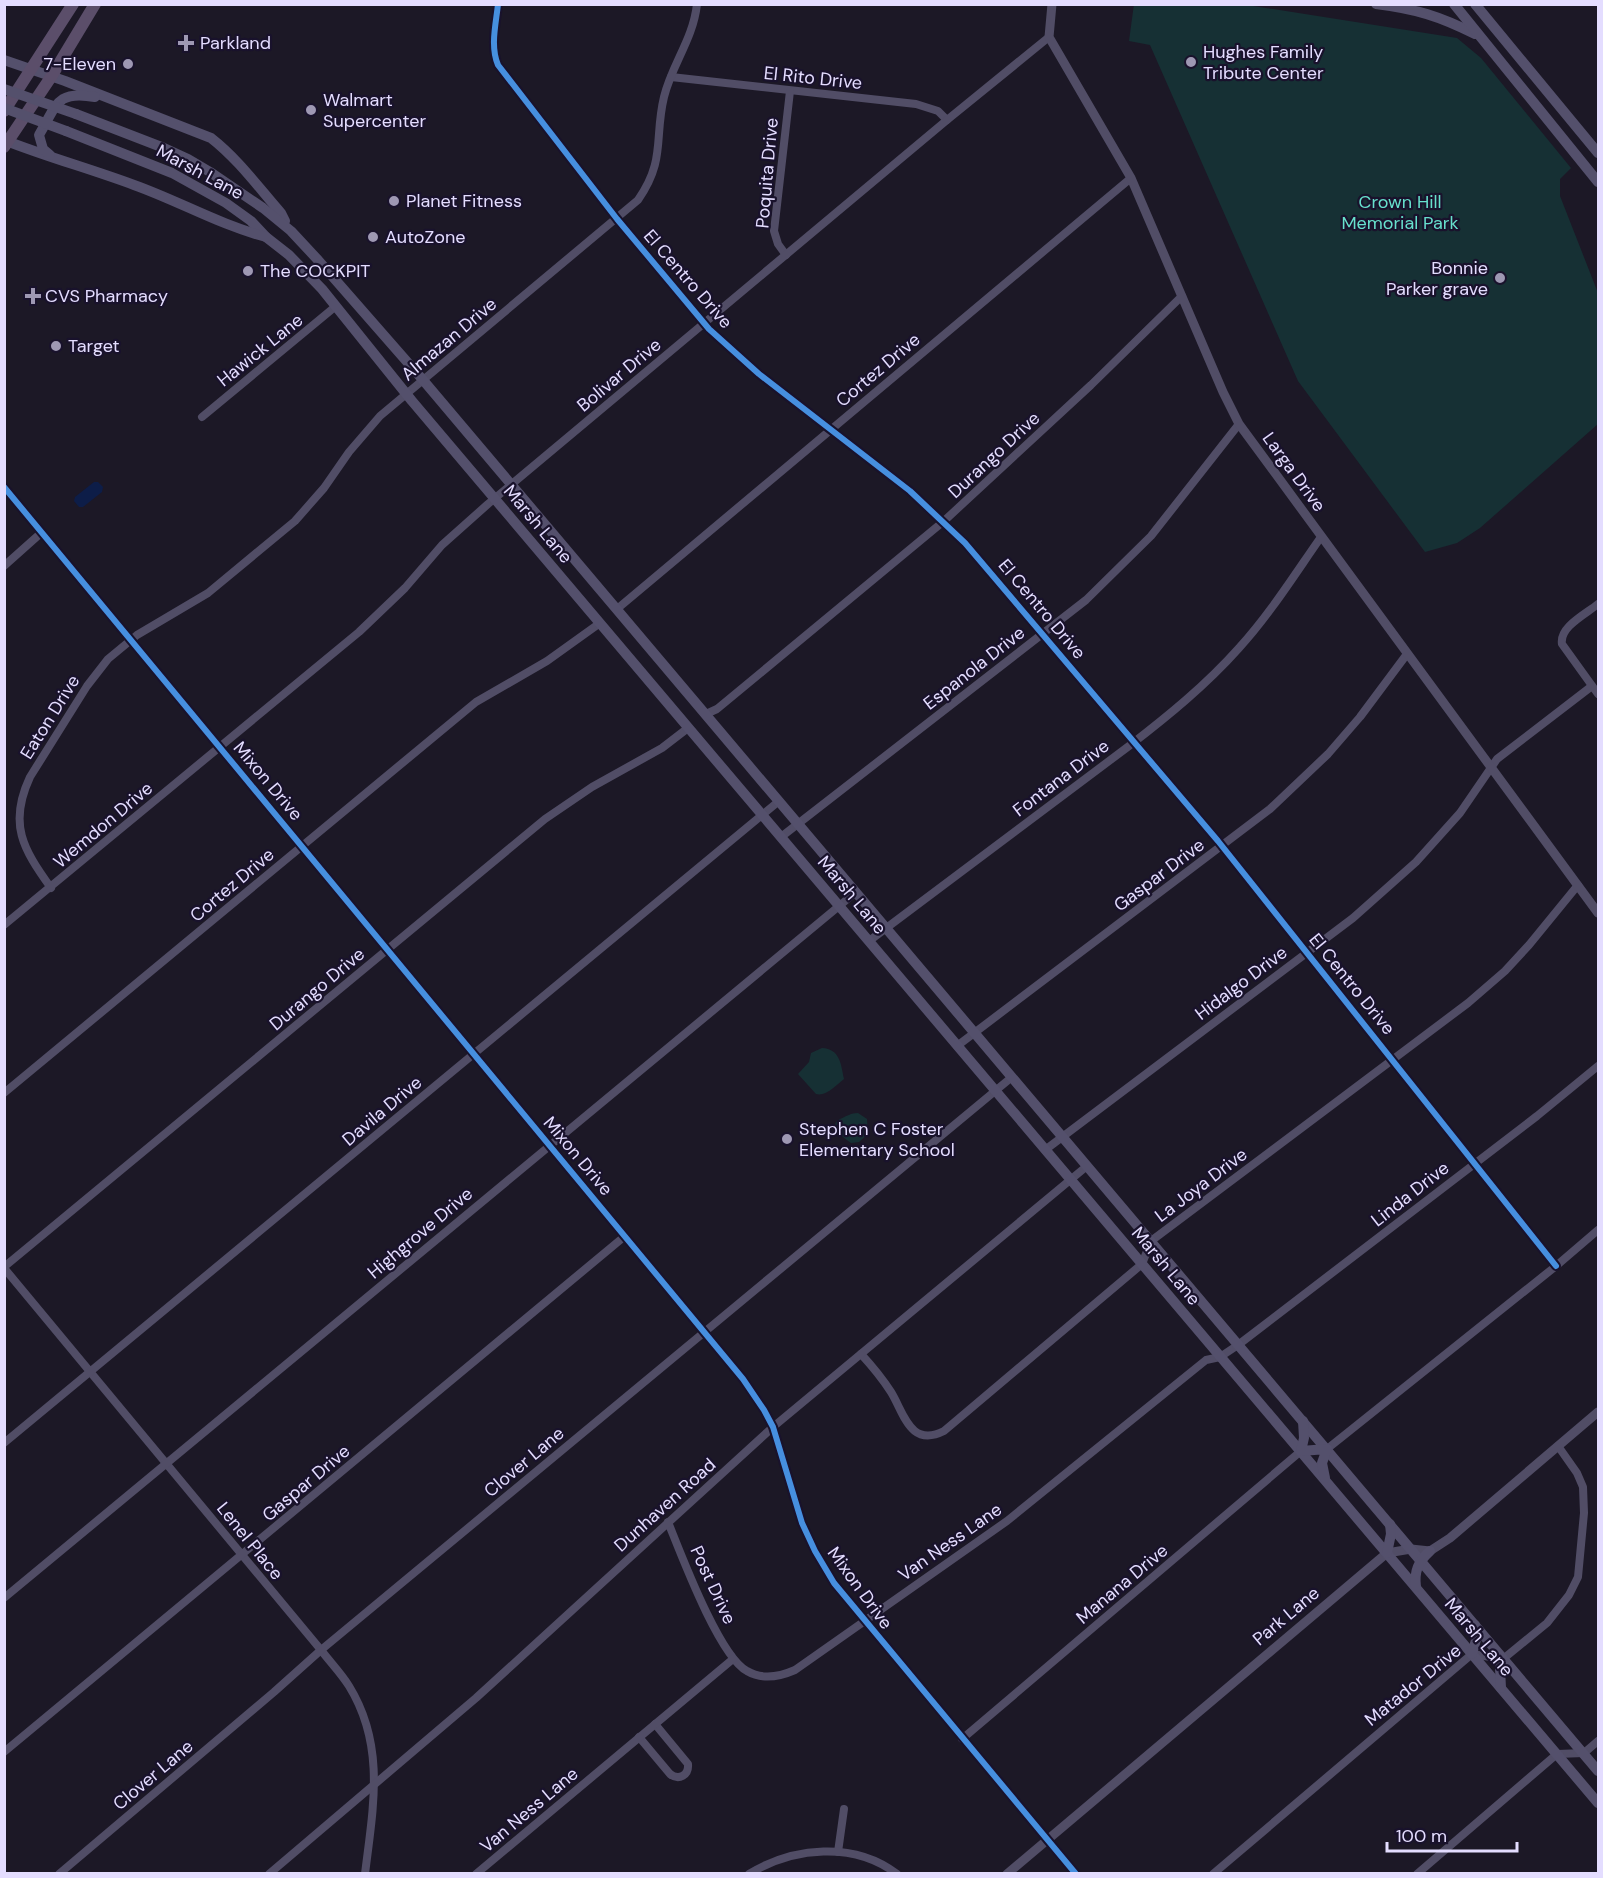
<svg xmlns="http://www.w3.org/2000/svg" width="1603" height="1878" font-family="'DM Sans',sans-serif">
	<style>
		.green { fill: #163034 }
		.water { fill: #0d1d48 }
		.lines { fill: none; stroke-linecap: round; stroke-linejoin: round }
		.minor { stroke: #514d66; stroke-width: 8 }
		.tertiary { stroke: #514d66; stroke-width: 9 }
		.secondary { stroke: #54506c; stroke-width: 10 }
		.primary { stroke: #5b4e6a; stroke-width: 12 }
		.secondary-bridge { stroke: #54506c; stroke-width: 10 }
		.cycleway-casing { stroke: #19122c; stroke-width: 10 }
		.cycleway { stroke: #468fdf; stroke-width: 6 }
		.poi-dot { fill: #9e98b3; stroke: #19122c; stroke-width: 2 }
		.labels { text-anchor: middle; stroke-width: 4.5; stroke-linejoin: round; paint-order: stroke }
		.poi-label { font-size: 18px; fill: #e4ddff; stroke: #19122c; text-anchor: start }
		.street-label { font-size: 18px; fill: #e4ddff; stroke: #19122c }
		.park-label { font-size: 18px; fill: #67e0cd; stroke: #19122c }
	</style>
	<rect width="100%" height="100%" fill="#1c1826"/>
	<g class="green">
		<path d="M1134,4l113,1 210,33 24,20 90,110 -11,11v17l38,97v131l-118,104 -23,15 -32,9 -127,-171 -148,-336 -21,-4z"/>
		<path d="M822,1048c18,1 19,16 22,31 -8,6 -18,18 -28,15l-18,-20 11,-12 2,-9z"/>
		<path d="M858,1113l9,6 1,15 -9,8 -8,1c-8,-6 -24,-17 -11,-24 7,-3 11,-6 18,-6z"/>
	</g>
	<path class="water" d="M94,482h4l5,5 -1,5 -19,15h-4l-5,-6 1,-4z"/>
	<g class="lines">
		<g class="minor">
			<path d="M498,4c-2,20 -8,42 0,61l119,154 92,110 50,45 151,117 55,52 253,298 338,425"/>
			<path d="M671,77l245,27 22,7 9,9"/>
			<path d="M786,255l-8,-11 -4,-13 16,-140"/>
			<path d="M202,417l134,-111"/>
			<path d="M4,487l739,892 21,31 9,17 29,96 13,28 19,32 242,291"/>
			<path d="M4,566l37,-33"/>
			<path d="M1598,604c-12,10 -39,23 -36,40l36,50"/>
			<path d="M617,609l514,-431"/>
			<path d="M706,714l11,-5 227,-188 147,-136 91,-89"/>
			<path d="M781,837l305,-237 65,-64 88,-112"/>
			<path d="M51,888c-28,-39 -43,-64 -21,-111l57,-91 21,-27 29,-24 71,-42 87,-72 29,-33 25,-36 31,-36 258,-216c28,-40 16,-62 26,-103 8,-33 29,-57 33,-93"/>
			<path d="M4,925l355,-293 46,-44 37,-43 46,-41 459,-384 102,-83"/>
			<path d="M869,941l260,-195c39,-30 77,-61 110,-98 31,-34 56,-74 82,-111"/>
			<path d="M957,1046l313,-237 58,-55 32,-37 47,-63"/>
			<path d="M4,1093l472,-391 71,-41 53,-38"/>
			<path d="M1045,1150l308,-232 63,-56 44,-49 37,-54 95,-73"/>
			<path d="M4,1267l541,-448 47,-32 70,-39 26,-20"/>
			<path d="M4,1268l317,382c9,12 20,23 28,36 37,60 24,122 16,188"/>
			<path d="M861,1354c11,12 21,24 30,38 13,21 19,56 53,39l198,-167 9,-23 317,-238 37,-32 24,-26 49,-60"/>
			<path d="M4,1443l775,-642"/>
			<path d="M1327,1449l229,-183 42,-36"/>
			<path d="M668,1522c13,32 51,134 79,149 15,9 32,6 48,-1l212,-149 199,-161 14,-3 18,-12 299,-229 61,-50"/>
			<path d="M4,1598l852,-706"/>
			<path d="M639,1737l31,37c9,7 19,1 18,-10l-33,-40"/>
			<path d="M962,1739l339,-288"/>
			<path d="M4,1752l621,-516"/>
			<path d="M838,1852l6,-43"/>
			<path d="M59,1874l215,-182 47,-42 691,-573"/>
			<path d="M269,1874l207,-176 297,-271 314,-261"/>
			<path d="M476,1874l257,-215"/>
			<path d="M749,1874c44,-27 105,-33 148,0"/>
			<path d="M1213,1874l259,-220 31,5 44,-36 22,-28 9,-18 6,-64 -1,-26 -6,-14 -19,-27"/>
			<path d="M1417,1874l140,-120 27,-1 14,-12"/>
		</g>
		<g class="tertiary">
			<path d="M1052,4l-3,33 82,141 92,214 16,32 359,489"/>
			<path d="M1007,1874l380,-321 24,-4 19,2 20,-13 148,-126"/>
		</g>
		<g class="secondary">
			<path d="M1376,4c40,5 63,12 99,30"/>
			<path d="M1454,4l144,178"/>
			<path d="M1475,4l123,149"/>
			<path d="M4,60l61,21 146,57c27,21 48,50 70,75l4,8"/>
			<path d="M76,114l88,34 24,11 22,13 53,36 28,23 27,29 105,120 1175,1391"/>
			<path d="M66,131l106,42 54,30 25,18 15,16 23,18 33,34 90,112 1186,1402"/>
			<path d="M4,140c43,17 87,29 130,45 45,16 86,40 132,52"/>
			<path d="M50,155l-7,-6 -4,-14c18,-30 17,-45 56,-38"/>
			<path d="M1303,1421l1,17 -3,13 26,-2 -5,14 3,15"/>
			<path d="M1387,1553l4,-19 -1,-10"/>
			<path d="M1416,1587c-2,-16 2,-25 14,-36"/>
			<path d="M1472,1654l4,-14 -1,-15"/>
			<path d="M1501,1688l-1,-20 3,-9"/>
		</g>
		<g class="primary">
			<path d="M4,111l69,-107"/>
			<path d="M4,147l47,-70 44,-73"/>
		</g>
		<g class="secondary-bridge">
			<path d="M4,89l72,25"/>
			<path d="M4,108l62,23"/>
		</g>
		<defs>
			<g id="cycleway">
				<path d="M498,4c-2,20 -8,42 0,61l119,154 92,110 50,45 151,117 55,52 253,298 338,425"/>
				<path d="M4,487l739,892 21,31 9,17 29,96 13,28 19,32 242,291"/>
			</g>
		</defs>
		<use href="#cycleway" class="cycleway-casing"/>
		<use href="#cycleway" class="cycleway"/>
	</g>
	<g class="poi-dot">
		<path d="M183 34h6v6h6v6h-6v6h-6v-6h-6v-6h6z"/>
		<circle cx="1191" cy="62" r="6"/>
		<circle cx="128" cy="64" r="6"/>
		<circle cx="311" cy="110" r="6"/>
		<circle cx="394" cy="201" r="6"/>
		<circle cx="373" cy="237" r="6"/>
		<circle cx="248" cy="271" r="6"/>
		<circle cx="1500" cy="278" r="6"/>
		<path d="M30 287h6v6h6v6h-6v6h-6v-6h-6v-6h6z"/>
		<circle cx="56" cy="346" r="6"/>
		<circle cx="787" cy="1139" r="6"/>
	</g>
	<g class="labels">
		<g class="poi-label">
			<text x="200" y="49">Parkland</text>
			<text x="1203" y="58">Hughes Family<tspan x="1203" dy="21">Tribute Center</tspan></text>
			<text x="116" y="70" text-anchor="end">7-Eleven</text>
			<text x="323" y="106">Walmart<tspan x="323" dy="21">Supercenter</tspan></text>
			<text x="406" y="207">Planet Fitness</text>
			<text x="385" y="243">AutoZone</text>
			<text x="1488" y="274" text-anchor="end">Bonnie<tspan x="1488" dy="21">Parker grave</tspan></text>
			<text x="260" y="277">The COCKPIT</text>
			<text x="45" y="302">CVS Pharmacy</text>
			<text x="68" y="352">Target</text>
			<text x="799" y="1135">Stephen C Foster<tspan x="799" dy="21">Elementary School</tspan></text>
		</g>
		<g class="street-label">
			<text transform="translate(813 78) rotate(6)" y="6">El Rito Drive</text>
			<text transform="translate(200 172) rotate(28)" y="6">Marsh Lane</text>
			<text transform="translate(767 173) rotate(-85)" y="6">Poquita Drive</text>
			<text transform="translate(688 279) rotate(49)" y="6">El Centro Drive</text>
			<text transform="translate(449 339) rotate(-40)" y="6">Almazan Drive</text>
			<text transform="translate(260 350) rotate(-39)" y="6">Hawick Lane</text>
			<text transform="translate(878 370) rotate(-40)" y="6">Cortez Drive</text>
			<text transform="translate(619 375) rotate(-40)" y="6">Bolivar Drive</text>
			<text transform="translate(994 455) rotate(-43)" y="6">Durango Drive</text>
			<text transform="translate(1294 472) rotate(54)" y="6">Larga Drive</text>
			<text transform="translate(538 524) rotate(50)" y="6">Marsh Lane</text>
			<text transform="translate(1042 609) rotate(50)" y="6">El Centro Drive</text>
			<text transform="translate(974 668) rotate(-38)" y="6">Espanola Drive</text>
			<text transform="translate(50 717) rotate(-58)" y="6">Eaton Drive</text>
			<text transform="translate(1061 778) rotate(-37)" y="6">Fontana Drive</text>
			<text transform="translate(268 781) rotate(50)" y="6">Mixon Drive</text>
			<text transform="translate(103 825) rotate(-40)" y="6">Wemdon Drive</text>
			<text transform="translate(1159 875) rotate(-37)" y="6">Gaspar Drive</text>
			<text transform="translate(232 885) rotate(-40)" y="6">Cortez Drive</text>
			<text transform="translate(852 895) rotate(50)" y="6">Marsh Lane</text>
			<text transform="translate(1241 983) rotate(-37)" y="6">Hidalgo Drive</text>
			<text transform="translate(1352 984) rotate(51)" y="6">El Centro Drive</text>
			<text transform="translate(317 989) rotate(-40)" y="6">Durango Drive</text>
			<text transform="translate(382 1111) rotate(-40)" y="6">Davila Drive</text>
			<text transform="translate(578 1156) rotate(50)" y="6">Mixon Drive</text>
			<text transform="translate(1201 1185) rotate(-37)" y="6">La Joya Drive</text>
			<text transform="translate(1410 1194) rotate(-38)" y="6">Linda Drive</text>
			<text transform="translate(420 1233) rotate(-40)" y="6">Highgrove Drive</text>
			<text transform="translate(1166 1266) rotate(50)" y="6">Marsh Lane</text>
			<text transform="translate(524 1462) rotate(-40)" y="6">Clover Lane</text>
			<text transform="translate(306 1483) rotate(-40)" y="6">Gaspar Drive</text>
			<text transform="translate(665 1505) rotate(-42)" y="6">Dunhaven Road</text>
			<text transform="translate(250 1541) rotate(51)" y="6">Lenel Place</text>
			<text transform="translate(950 1542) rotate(-35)" y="6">Van Ness Lane</text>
			<text transform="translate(1122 1584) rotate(-40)" y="6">Manana Drive</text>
			<text transform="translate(713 1585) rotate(65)" y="6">Post Drive</text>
			<text transform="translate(860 1588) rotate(54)" y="6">Mixon Drive</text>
			<text transform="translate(1286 1616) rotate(-40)" y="6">Park Lane</text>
			<text transform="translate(1479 1637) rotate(50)" y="6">Marsh Lane</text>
			<text transform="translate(1413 1685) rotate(-39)" y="6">Matador Drive</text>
			<text transform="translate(153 1775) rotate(-40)" y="6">Clover Lane</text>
			<text transform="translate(529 1810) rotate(-40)" y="6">Van Ness Lane</text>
		</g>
		<g class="park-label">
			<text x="1400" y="208">Crown Hill<tspan x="1400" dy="21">Memorial Park</tspan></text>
		</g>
	</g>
	<rect width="1603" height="1878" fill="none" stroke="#e4ddff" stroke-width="12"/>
	<path d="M1387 1842v9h130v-9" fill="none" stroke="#e4ddff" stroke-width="3"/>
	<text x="1396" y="1842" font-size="18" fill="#e4ddff" stroke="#19122c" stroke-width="4.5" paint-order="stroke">100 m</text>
</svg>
